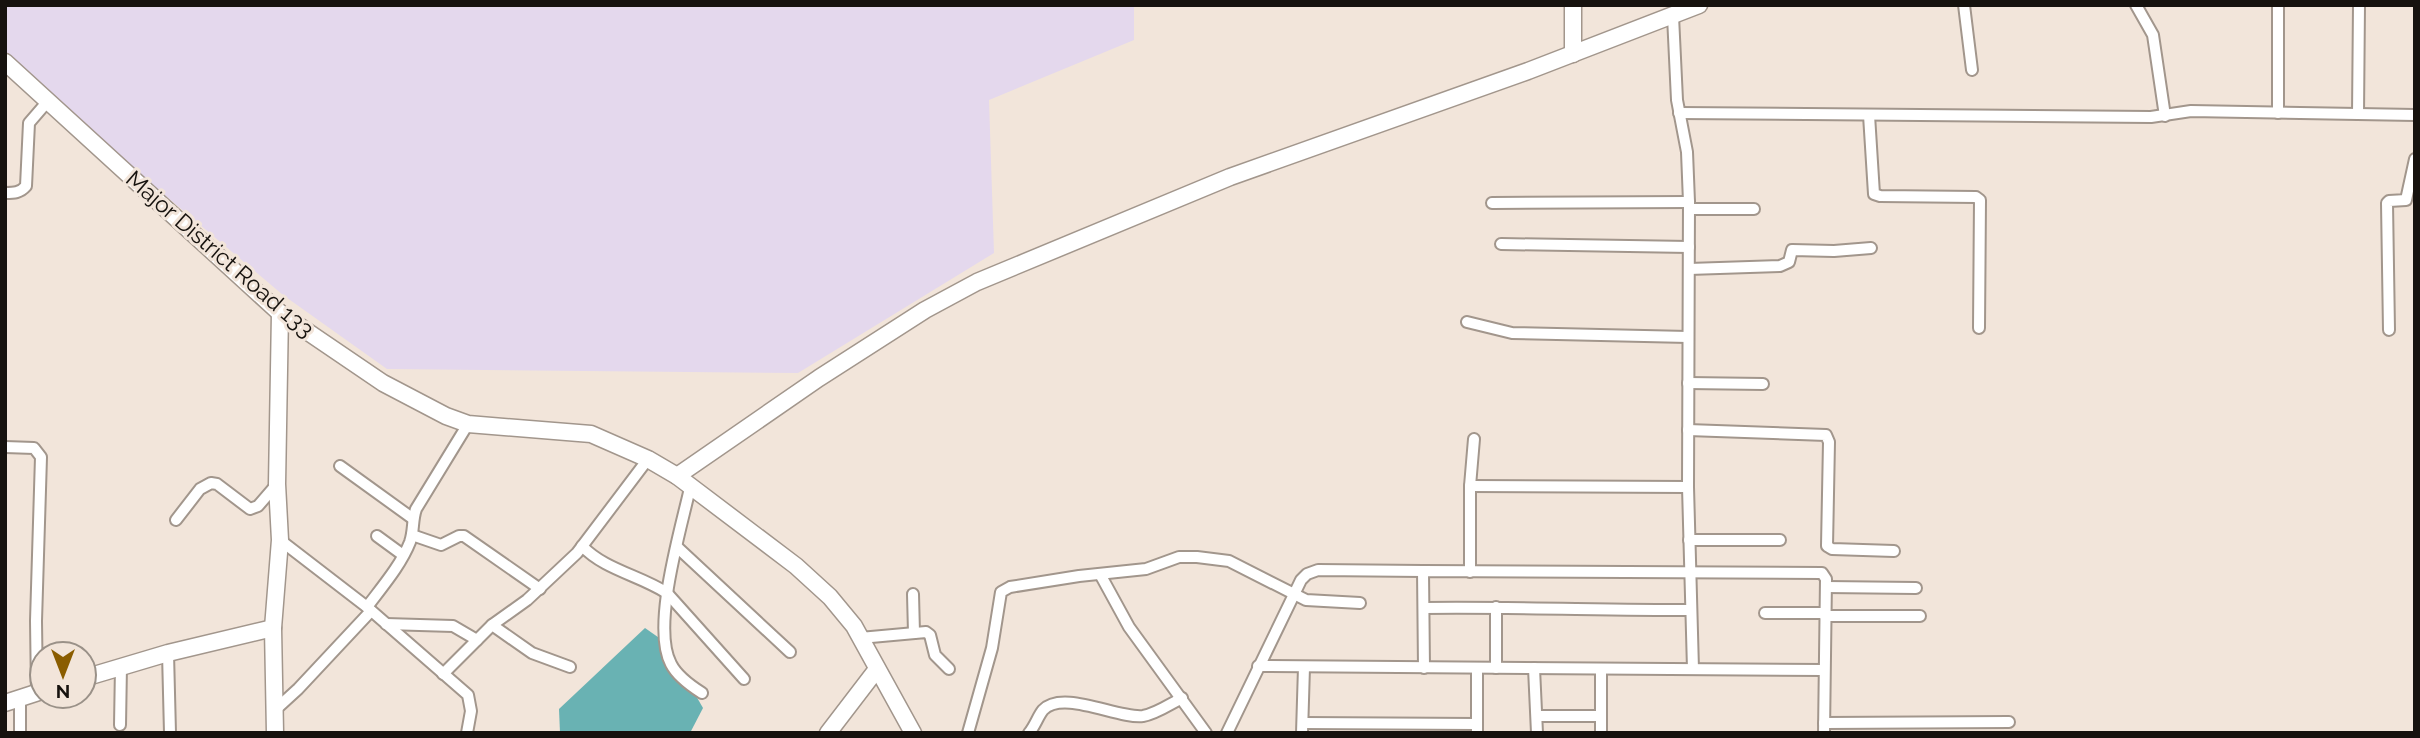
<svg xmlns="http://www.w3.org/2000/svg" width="2420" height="738" font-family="Raleway,sans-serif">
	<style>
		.industrial { fill: #e4d8ed }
		.water { fill: #69b2b3 }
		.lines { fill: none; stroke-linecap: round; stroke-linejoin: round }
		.street-casing { stroke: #a2968c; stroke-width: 14 }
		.secondary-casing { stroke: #a2968c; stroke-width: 19 }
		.street { stroke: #fff; stroke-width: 10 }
		.secondary { stroke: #fff; stroke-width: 16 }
		.labels { text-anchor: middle; stroke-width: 6; stroke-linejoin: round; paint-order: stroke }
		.street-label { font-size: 23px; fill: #16120e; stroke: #f2e5da }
	</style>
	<rect width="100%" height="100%" fill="#f2e5da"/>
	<path class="industrial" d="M5,5h1129v35l-145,60 5,153 -196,120 -411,-4 -104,-74 -278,-235z"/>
	<path class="water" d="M645,628l20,14 38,66 -13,25h-130l-1,-24z"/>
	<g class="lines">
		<defs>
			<g id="street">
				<path d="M1964,5l8,65"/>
				<path d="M2136,5l17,30 12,81"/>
				<path d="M1673,16l4,84 10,52 2,50 -1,285 5,182"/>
				<path d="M1679,113l472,4 40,-6 224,4"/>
				<path d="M2278,113v-108"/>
				<path d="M2358,114l1,-109"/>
				<path d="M1869,115l5,79 6,2 96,1 4,3 -1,128"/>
				<path d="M5,193c9,0 15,0 21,-7l3,-63 19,-22"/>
				<path d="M1492,203l197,-1"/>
				<path d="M1689,209h65"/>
				<path d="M1501,244l188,3"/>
				<path d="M1689,269l91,-3 9,-4 3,-12 42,1 37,-3"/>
				<path d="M1467,322l45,11 176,4"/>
				<path d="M2389,330l-2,-127 2,-2 17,-1 9,-41"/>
				<path d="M1688,383l75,1"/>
				<path d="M1688,430l138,5 3,7 -2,104 5,3 62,2"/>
				<path d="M5,447l29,1 7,9 -5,164 1,72"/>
				<path d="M340,466l72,52"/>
				<path d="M1470,486l218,1"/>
				<path d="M690,488c-9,41 -39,139 -19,176 6,12 20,22 31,29"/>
				<path d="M176,520l24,-31 11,-6 6,1 33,25 8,-3 19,-22"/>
				<path d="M412,535l29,10 18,-9h5l76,53"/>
				<path d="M377,536l26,19"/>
				<path d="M280,540l87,67 101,88 3,16 -4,22"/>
				<path d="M1689,540h91"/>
				<path d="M582,546c23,24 57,29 85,47l77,86"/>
				<path d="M677,547l113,105"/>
				<path d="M1470,572v-86l4,-47"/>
				<path d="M1100,574l29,53 77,106"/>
				<path d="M1826,587l90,1"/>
				<path d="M913,594l1,39"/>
				<path d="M367,607c15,-20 34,-42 43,-65 4,-11 2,-22 6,-33l52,-85"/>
				<path d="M1496,607v61"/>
				<path d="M1424,608c89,-1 177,2 266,2"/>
				<path d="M1765,613h60"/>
				<path d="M1825,616h95"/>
				<path d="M386,624l67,2 24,14"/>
				<path d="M492,625l35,-25 50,-47 71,-94"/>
				<path d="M860,638l66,-6 4,3 5,20 14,14"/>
				<path d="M168,653l2,80"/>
				<path d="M1258,666l566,4"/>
				<path d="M1424,668l-1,-97 399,2 4,6 -2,154"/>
				<path d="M1477,668v65"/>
				<path d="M1534,668l3,65"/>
				<path d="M443,674l49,-49 40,28 38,14"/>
				<path d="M275,710l23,-21 73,-78"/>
				<path d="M1537,716h64"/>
				<path d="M1303,723l174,1"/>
				<path d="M1824,723l185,-1"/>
				<path d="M120,725l1,-59"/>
				<path d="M20,733v-34"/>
				<path d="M968,733l24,-85 9,-56 9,-5 69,-11 67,-7 33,-12h18l32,4 77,39 54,3"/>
				<path d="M1029,733c6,-7 9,-17 14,-23 20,-21 75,9 100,6 13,-2 27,-12 39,-18"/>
				<path d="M1227,733l74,-153 6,-6 11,-4 105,1"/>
				<path d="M1302,733l2,-66"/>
				<path d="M1601,733v-64"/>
			</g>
			<g id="secondary">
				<path d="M1573,54v-49"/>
				<path d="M5,62l275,251 103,70 63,33 22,8 123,10 57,25 29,17 119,90 34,31 24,29 59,107"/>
				<path d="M677,476l142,-98 106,-68 52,-28 253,-105 298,-106 171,-66"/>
				<path d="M84,678l84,-25 105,-25"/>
				<path d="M5,703l37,-12"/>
				<path d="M275,733l-2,-105 7,-88 -3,-56 3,-171"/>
				<path d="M828,733l49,-64"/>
			</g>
		</defs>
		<use href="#street" class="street-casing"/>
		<use href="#secondary" class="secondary-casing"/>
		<use href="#street" class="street"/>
		<use href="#secondary" class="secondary"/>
	</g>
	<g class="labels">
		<g class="street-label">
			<text transform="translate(220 254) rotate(41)" y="8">Major District Road 133</text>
		</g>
	</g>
	<rect width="2420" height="738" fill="none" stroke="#16120e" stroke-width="14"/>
	<g transform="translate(63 675) rotate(180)"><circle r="33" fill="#f2e5da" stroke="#9a9188" stroke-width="2"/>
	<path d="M0-5L12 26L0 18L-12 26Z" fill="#8a5d00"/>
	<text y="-10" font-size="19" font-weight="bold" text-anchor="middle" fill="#16120e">N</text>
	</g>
</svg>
